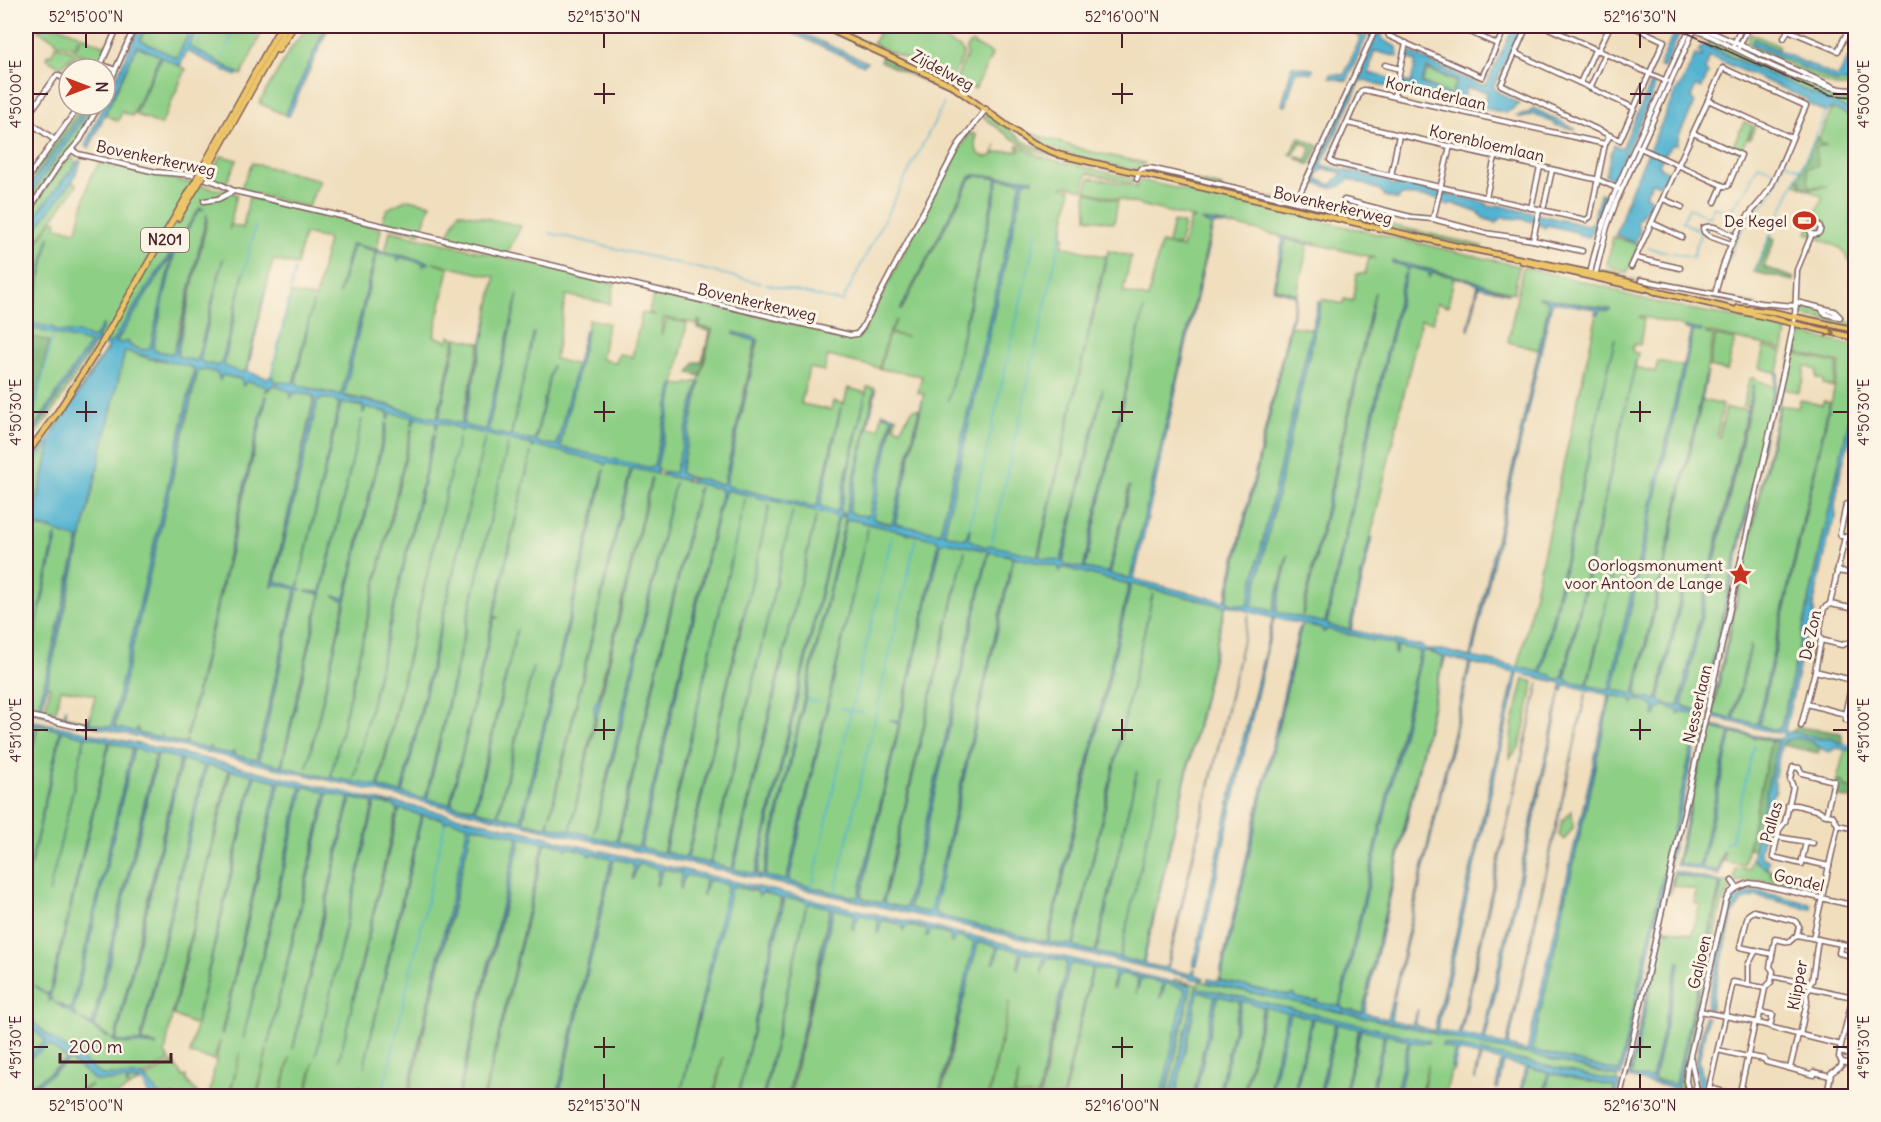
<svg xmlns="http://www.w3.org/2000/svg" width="1881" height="1122" font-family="Delius,sans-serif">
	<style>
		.green { fill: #8ecf86; stroke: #6c7758; stroke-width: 1.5; fill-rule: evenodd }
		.forest { fill: #72b273; stroke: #5e684f; stroke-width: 1.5 }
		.water { fill: #51b3d0; stroke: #4e697e; stroke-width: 1.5; fill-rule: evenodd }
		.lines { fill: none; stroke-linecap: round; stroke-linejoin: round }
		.stream { stroke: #51b3d0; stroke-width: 1.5 }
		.ferry { stroke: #4c5365; stroke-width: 1.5; stroke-dasharray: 8 6; stroke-linecap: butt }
		.minor-casing { stroke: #84625e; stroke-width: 7 }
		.major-casing { stroke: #84625e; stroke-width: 8 }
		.highway-casing { stroke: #84625e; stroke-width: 8 }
		.minor { stroke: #fff; stroke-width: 4 }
		.major { stroke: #edc569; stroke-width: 4.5 }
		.highway { stroke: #edc569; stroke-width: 5 }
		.tram { stroke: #4a1f2b; stroke-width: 1.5 }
		.highway-bridge-casing { stroke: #84625e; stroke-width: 8; stroke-linecap: butt }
		.highway-bridge { stroke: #edc569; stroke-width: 5 }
		.oneway { stroke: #9c724a }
		.ticks { fill: none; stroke: #4a1f2b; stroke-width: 2 }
		.labels { text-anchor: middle; stroke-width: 6; stroke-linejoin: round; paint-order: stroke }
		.shield { fill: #fcf5e5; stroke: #7f5f63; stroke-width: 1.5 }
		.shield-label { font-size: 15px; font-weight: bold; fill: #4a1f2b }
		.street-label { font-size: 16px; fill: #4a1f2b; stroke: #fcf5e5 }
		.poi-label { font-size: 16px; fill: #4a1f2b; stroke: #fcf5e5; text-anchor: end }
		.neatline { fill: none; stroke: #4a1f2b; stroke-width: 2 }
		.ticks-label { font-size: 15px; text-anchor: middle; fill: #4a1f2b }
	</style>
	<rect width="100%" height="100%" fill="#fcf5e5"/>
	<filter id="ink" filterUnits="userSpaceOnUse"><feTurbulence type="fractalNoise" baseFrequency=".0167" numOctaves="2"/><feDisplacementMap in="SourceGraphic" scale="12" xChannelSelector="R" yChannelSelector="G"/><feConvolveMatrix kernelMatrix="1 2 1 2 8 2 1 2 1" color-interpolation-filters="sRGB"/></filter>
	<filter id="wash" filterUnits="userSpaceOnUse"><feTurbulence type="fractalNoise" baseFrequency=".008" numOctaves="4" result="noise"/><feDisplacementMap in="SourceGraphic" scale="24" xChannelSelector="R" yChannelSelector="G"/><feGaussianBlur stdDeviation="1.35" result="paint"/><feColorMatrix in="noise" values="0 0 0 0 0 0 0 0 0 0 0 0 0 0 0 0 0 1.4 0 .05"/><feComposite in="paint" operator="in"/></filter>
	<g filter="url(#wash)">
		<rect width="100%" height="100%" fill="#f0debd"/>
		<g class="green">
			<path d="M41,26h17l22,9 -6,13 -18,-6v-2l-18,-9z"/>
			<path d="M147,26h45l-15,32 -37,-18z"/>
			<path d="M198,26h67l-24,49 -52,-29z"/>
			<path d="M308,26h18l-41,89 -26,-12 31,-53z"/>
			<path d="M882,26h34l44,22 3,4v4l-11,21 -3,1 -76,-34z"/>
			<path d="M1750,33l29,13 -2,4 -23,-10 81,42 15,-9 3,-7 2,1v20h-17l-14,-5 -78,-38z"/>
			<path d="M82,36l22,10 1,-2 3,1 -7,16 -22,-8 -10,5 -8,9 -15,-9 2,-4 3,1 5,-10 16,6 3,-1z"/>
			<path d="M1709,39l124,56 12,2 10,-1v12l-6,2 -43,-18 -99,-47z"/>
			<path d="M972,43l19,10 1,2 -17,34 -20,-8 12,-26 -1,-6 3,-5z"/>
			<path d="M137,46l23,10 -28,60 -10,-4 -4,9 -13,-6z"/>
			<path d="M80,56l15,5 -4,8 -10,-8 -9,8h-3l-4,8 -4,-3 9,-14z"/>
			<path d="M161,56l25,13 -25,56 -26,-11z"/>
			<path d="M1428,70l28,12 -6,13 -28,-13z"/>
			<path d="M93,105h4l-20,37 -17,19 -34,50v-10z"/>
			<path d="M1833,108l22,10v144l-6,-1 -7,-12 -35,-16 16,-36 -27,-13z"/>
			<path d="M986,115h4l35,27 34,15c-29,-3 -53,-23 -76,-40z"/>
			<path d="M1744,122l11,5 -5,12 -2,-1 4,-11 -11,24 -9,-3z"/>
			<path d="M1019,130l72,22 54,11 -10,7c-40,-10 -82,-15 -116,-40z"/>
			<path d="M970,133l6,2c-3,12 1,25 16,21l5,-12 -3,10 13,-3h13l-3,-4 1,-2 23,12 94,22 -4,4 -44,-10 -4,17 -17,-5 -4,2 9,2 -9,47 3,1 -2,2v7l43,11 -15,70 17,-76 23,5 -8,36 25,6 13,-55 21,5 8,-28 6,-1 -110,-28 3,-12 3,-1 43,8 1,2 4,-8 379,86 -5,27 -81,-23 -41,-8 13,4 2,5 2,-4 21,5v5l2,-5 22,5 -6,29 -11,-3 -4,19 -12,-2 -72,310 -21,-5 -1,-3 78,-348 -80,349 -49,-10 -1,-3 12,-54 -14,55 -18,-4 -3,-2 70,-306 21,5 1,-5 9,2 4,-27h8l4,-16h7l-143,-33 -2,2 -4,-3 -12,-3 -4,3 1,1 -82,354 -20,-5 19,-88 -21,87 -23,-5 57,-251 -59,251 -14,-2 -6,-4 39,-170 -41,169 -21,-3 -1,-3 50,-223 -51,223 -2,2 -51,-10 -16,-7 1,-12 -5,11 -21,-5 79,-349 2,-4 8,-2 -58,-4 -5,2 -69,134 70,-133 5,-2 45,5 -81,352 -45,-9 29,-130 -6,-1 4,-17 -42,-7 8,-32 2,-3 17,3 -16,-4 5,-13 -9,17 -8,31 -51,-12 -4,15 -15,-3 -8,36 30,6 2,-9 11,3 4,-16 18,5 1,-6 8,1 -16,72 9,-33 11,2 3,-15 10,4 -23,96 -2,2 -11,-1 -7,-4 9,-47 -11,47 -2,3 -5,-1 19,-91 -21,88 -1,2 -17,-6 21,-99 -24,99h-6l-84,-20 -1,-2 32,-144h-2l-32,142 -3,3c-14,-5 -29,-6 -41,-11l20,-91 -25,90 -16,-2 -2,-5 18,-81h-2l-19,81 -3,2 -91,-21 29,-128 19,4 -7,36 15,4 3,-9 13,3 10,-44 13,2 -6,-2 5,-22 163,39 35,7 7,-1 4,-4 84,-163zM1375,292l-21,103 -51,220h-1zM664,318l29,5 4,3 3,-5 -1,6 13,3 -13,51 -15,4 -9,-1 12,-61 -20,-4 -6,16z"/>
			<path d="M221,156l16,4 -12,26 -19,-4z"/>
			<path d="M72,157l4,6 -2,4 -48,61v-10l38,-56z"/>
			<path d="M100,162l137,32 -8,36 2,-5 12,3 6,-31 132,32 -4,21 -26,-6 -12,50 14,-49 23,6 -29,124 30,-124 22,6v3l1,-3 29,6 -44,-11 5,-21 225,52 -5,21 -44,-9 -11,64 22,6 -20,80 -15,-1 -6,-3v-6l-2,6 -46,-10 8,-43 -11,43 -22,-6 24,-105 8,-43 -62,-14 16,5 -15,68 14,5 1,-5 6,2 -18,80c-17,-2 -31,-8 -48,-13 -30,-8 -61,-11 -91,-20l-2,-5 12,-55 -15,58h-15l-7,-6 20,-84 25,5 12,-59 -24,-5 -7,31 -24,-5 -27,111c-7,3 -17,-2 -22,-6l8,-42 -10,39 -3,4 -15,-3 -4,-3 11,-52 -14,53 -18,-4 -2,-3 31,-137 -35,137 -17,-3 -3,-3 1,-7 21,-91 25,-42 -24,36 -26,104 -8,2 -14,-6h-17l-15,-4 6,-10v-4l-8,12 -38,-7 -26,-8 17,-76 -19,75h-2v-64l27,-38 4,1 -1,6 21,4 13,-54z"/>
			<path d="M252,163l68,17 -12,27 -68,-17z"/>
			<path d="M72,181l5,4 -51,71v-14z"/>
			<path d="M1086,192l32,9 -4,22 -27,-5z"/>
			<path d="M408,199l23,5 -11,29 -39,-9 6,-15z"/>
			<path d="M459,212l62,14 -14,28 -59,-14v-5z"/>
			<path d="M1344,214l138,32 -1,3 -138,-32z"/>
			<path d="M1173,222l11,2 -5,22 -11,-2z"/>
			<path d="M1613,237l26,8 -12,28 -20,-9z"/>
			<path d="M1286,239l22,5 -11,50 -23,-6z"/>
			<path d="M1523,267l87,21 17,7 36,9 54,10 70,16 -3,19 -78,-17 -1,1 9,3 -8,36 2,1 -2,3 -72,318 -21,-4v-2l80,-357h9l-62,-15 -1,1 5,2 -4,26 -5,-1 -3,4 1,4 5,1 -3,14 20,5 3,-11 25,5 -73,325 -21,-5 -1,-2 16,-70 -17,71 -20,-4 -2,-3 19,-87 -22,88h-6l-14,-6 14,-66 -16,66 -22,-5 79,-354 3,-4 9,1 1,-2 -71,-12 10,6 -10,47 -31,-8z"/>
			<path d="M1605,269l14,4 7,5 131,27h-11l-94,-19 -48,-14z"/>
			<path d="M1798,306l21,5 6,6 30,6v4l-56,-12z"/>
			<path d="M1290,326l22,3 -64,276 -18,-1 -3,-3z"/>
			<path d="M26,327l65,16 -65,97v-11l23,-88 -22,-5 -1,5z"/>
			<path d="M1801,334l54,12v46l-74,336 -6,2 -16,-4 71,-322 -73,321 -23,-6 17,-74 -19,74 -20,-4 68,-310 18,3 2,-8 22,5 2,-4 7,2 1,-4 8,-36 -46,-11z"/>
			<path d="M1716,336l19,4 -8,31 -18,-4z"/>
			<path d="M457,338l23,5 -19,81 -22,-6z"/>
			<path d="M94,342l3,1 -42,65 -29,40v-4z"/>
			<path d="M108,346h2l-57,87 1,-6z"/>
			<path d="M1764,347l18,4 -4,22 -19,-5z"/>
			<path d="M125,351c8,2 16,5 23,7 14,4 33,2 46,11l-35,164 39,-162 9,-1 10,3 3,7 2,-5 35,8 10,4 -1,5 9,-8 16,8v5l2,-4 21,3 -42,190 2,-2 14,2 -13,-5 42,-179 7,-4 13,3 2,3 -1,6 3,-7 23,4 -1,4 3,-4 22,6v7l3,-7 31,5 14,5v7l1,-6 3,-1 93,22 -1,3 3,-3 186,44v8l-82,348 -2,2 -18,-4 -1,-2 81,-352 -82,350 -3,3 -65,-15v-6l-2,5 -3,1 -21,-5 81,-353 -83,352 -21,-5 -1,-3 21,-94 -22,94 -2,2 -19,-4 -1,-3 32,-143 -34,143 -22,-3v-12l-2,11h-3l-19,-4 -2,-3 -2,2 -20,-5 -1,-3 -3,3 -21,-7 68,-299 -69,299 -45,-9 -2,-3 -2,3 -47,-11v-5l-2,5 -22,-7 37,-159 3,-12 4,1 -4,-2v-5l-1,5h-4l3,1 -40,171 -22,-5v-3l-6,2 -17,-4 -1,-4 -2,3 -22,-5v-4l-2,4 -22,-6v-4l-2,4 -22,-5v-4l-3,3 -20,-4 8,-40 -12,39 -22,-4 6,-28 -34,-6 -5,22 -11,-2 5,-22 -3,-1zM265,396l2,1 -80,340zM386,424h1l-80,344 38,-168 -12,-4 12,3zM411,429l1,1 -72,308zM531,453l-37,163 3,1 -3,1 -37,158zM631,471v1l-80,343zM652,478l-81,350 31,-147zM337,525l-50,219 33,-148v-2l-7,-2h8zM633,666l-9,50 -30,117 38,-165z"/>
			<path d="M1792,353l46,11 -5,23 -10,-3v-4l-7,-2 1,-8 -12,-4 -2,15 -5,11 -14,-3z"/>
			<path d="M1752,378l22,9 -73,325 -19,-7 68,-298 4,-22 -6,22 -5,-1 6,-26z"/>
			<path d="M1702,400l21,5 -6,30 2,2 7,-29 21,2 -68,296 -11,-1 -9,-4v-2l23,-106 -25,107 -17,-2 -4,-5z"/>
			<path d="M913,409h6l-26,115 -20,-5v-6l21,-97 3,1 -3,9 6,3z"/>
			<path d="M51,440l-19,85h-3c7,4 13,3 20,4 8,1 21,7 30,9l-41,172 -12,-2v-141l7,-35h-3l-4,21v-80z"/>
			<path d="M726,490l87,20 4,3 3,-1 17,4 1,3 1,-3h4l2,5 3,-2 89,21 2,3 -40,180 -5,-1 5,2 -41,174 -68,-16 -1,-2 39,-178 -41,176 -2,2 -20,-3 16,-73 -18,72 -6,-1 79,-348 -80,345 -1,3 -21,-6 82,-353 -84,353 -21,-6 51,-219 -51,219 -22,-4 -1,-2 55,-242 -56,240 -2,3 -20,-6 20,-94 -22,95 -22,-5 77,-334z"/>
			<path d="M945,542c24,5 44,9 67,15l1,3 1,-3 45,10 1,4 2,-3h4l63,16 -82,358c-20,-5 -103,-19 -113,-31l77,-345 -79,343 -3,4 -20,-4 55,-250 -58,249 -20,-4 -2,-3 75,-328 -76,327 -2,3 -17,-4 -3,-3 80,-353z"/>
			<path d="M1131,584l93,22v5l-81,350 -2,2 -66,-16 -1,-2 79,-352 -80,352 -22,-2 -2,-3z"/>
			<path d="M1302,623l20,5 3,4 2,-3 45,11v1l2,-1 22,5 -2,10 4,-9 22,5 -26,112 28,-112h6l15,6v10l-3,5 -73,318 2,4h-2l-5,19 -45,-10 1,-3 -4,2 -20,-5 -3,-3 -1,2 -70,-15 -1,-3 3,-4z"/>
			<path d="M1524,679l10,3 -14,64 -10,12 2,-31z"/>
			<path d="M1611,695l21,4 1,5 2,-4 8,1 12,5 1,10 2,-8 7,-2 14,5v3l2,-3 18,4 -80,357 -87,-22z"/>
			<path d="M26,722l58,14 1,2 2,-2 22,5 -14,63 15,-62 22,6 -60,265 62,-265 22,5 -64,273 16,10 -14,-9 64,-273 22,4 -65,282 -4,-1 7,3 -2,-1 66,-282 22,7 -64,276h-4v2l20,2 -4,-3 -11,-1 65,-277 23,5 -57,244 -7,40 5,6 -28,18 -40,-3 -57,-42 -19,-18v-238l10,-47 -10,42z"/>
			<path d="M1708,727l22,5 -31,136 -22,-5z"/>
			<path d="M1731,732l40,9 -27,124 -21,-4 2,-10 -3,1 -4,19 -17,-3z"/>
			<path d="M1845,749l10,2v24l-3,3 3,5v10l-4,-5 -8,-1 1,-5 -7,-2z"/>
			<path d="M231,770l22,5 -57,249 59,-249 22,6v2l-56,252 59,-254 21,6 -49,215 52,-216 22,6 -58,253 60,-252 21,4 -56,252 58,-251 22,5 -6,32 8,-32 17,2 6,4 -1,3 4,-3 20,6 -52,229 54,-229 20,4 3,3 3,-2 20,5 -62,271h-49l2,-12 -3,12h-50l7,-35 -9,35h-24l9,-39 -10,39h-22l9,-47 -11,47h-26l10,-44 -11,44h-20l11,-56 -6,20 -24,-6 6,-29 -23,-10zM395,817h2l-44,182z"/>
			<path d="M1572,811l1,17 -9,12 -5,-5 3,-14z"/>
			<path d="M472,826l46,10 -60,260h-49z"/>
			<path d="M521,837l23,6 -60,253h-25z"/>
			<path d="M547,842l40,10 2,4 3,-2 19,4v3l-54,235h-72l60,-251z"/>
			<path d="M614,859l20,4 -1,17 4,-13 3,-3 18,4 -2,18 7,-17 18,4 -1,18 5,-16 20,4 -2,16 4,-13 3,-2 18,5 -7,36 10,-35 50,11 -15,78 19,-77 17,2 28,8 -42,188h-24l42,-189 -43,189h-49l9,-39 -10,39h-154z"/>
			<path d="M1752,859l19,12v5l49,10 -2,6c-21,-6 -60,-17 -81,-9l-3,-6 2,-9 13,1z"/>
			<path d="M1675,874l45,10 -45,201 -21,-6 26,-117 -28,117 -22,-3 33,-146 7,1v-2l22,6 8,-30 -6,-2 2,-13 -23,-5z"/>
			<path d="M1731,881l2,5 -8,10 -4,12 -36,162 1,21 -6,1 -3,-4 45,-205z"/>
			<path d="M834,909l20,5 -2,15 7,-14 19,4 -1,15 5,-14 21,5v5l4,-5 20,5 -1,5 5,-5 20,6 1,6 4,-6 18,6 -35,154h-149z"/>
			<path d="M977,942l20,4 -4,17 6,-16 21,4 -2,17 4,-16 22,4 -2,15 6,-14 19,5 -29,134h-24l5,-22 -6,22h-24l21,-95 -22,95h-47z"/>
			<path d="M1072,963l20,5 -29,128h-23l29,-129z"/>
			<path d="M1093,967l22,5 -2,17 5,-16 20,4 -1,13 4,-12 22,5 -1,7 4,-7 20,6 -25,107h-97z"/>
			<path d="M1175,979l24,6v-5l8,3 206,45 70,18 46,8 89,23 -1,5 -174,-39 -1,3 13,4 -3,17 2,1 -1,3h-2l-6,25h-23l6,-31 -8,31h-22l12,-54 18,1 -209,-51 -16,-2 -6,-3 -27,109h-4l25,-108 -2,-4 -16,-2z"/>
			<path d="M1198,992l17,3 -22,101h-18z"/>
			<path d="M1218,996l22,5 -22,95h-23z"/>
			<path d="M1241,1001l22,5 -20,90h-23z"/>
			<path d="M1265,1007l22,5 -19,84h-24z"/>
			<path d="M1289,1013l22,5 -18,78h-23z"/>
			<path d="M1313,1018l22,5 -16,73h-24z"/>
			<path d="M1337,1024l22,4 -15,68h-23z"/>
			<path d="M31,1028l15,12 -20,18v-27z"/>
			<path d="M1361,1029l23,5 -14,62h-25z"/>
			<path d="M1386,1035l21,5 1,1 -13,55h-23z"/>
			<path d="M49,1044l18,15 -41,31v-29z"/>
			<path d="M70,1060l26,21 31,-1 -1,6 4,-6 10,1 -25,15h-41l17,-10v-2l-20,12h-45v-3z"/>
			<path d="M173,1062l10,15 3,-1v4l14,16h-39l-16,-17z"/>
			<path d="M1528,1067l20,5 -5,24h-22z"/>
			<path d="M1550,1073l65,14 -2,9h-68z"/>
		</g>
		<g class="forest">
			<path d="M882,55l51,24 -3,5 -50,-23z"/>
			<path d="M82,105h6l-62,87v-8z"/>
			<path d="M1299,137l20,9 -9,19 -14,-7v-2l11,4 4,-12 -10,-6 -8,13 -3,-1z"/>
			<path d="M1816,137l4,2v4l6,2 -10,2 2,19 -11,2 2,19 18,-1 -19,3 -8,-4 1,-4 -4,-2z"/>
			<path d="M1145,170h5l72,17 -1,3 -76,-17z"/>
			<path d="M1266,197l78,17 -1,3 -78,-17z"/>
			<path d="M1770,237l5,2 -11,28 30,11v3l-40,-9z"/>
			<path d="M698,321h2v6l12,2 -11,47 -12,-3 6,-11h7l8,-30 -13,-4z"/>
			<path d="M27,336l22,5 -16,78 -7,10z"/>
			<path d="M1798,727l43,6 2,11 -6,-2 -3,-3h-11l-32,-7z"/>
			<path d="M1791,737l21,4 8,7 -2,5 -36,-8z"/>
			<path d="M1771,741l7,1 -24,108 -6,-2z"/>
			<path d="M1837,780l7,2v5l7,1 4,5v7l-20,-4z"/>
			<path d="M1771,871l29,7 1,-3 22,5 -3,6 -50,-10z"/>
		</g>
		<g class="water">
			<path d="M140,26h7l-7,14 37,18 15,-32h6l-9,20 49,27 -2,3 -49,-25 -7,15 -19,-9 -26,57 25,-58 -23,-10 -48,102 -4,-2z"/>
			<path d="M326,26h3l-40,90 -4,-1z"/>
			<path d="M776,26h10l81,36 -3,3z"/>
			<path d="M1341,26h8l19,8 -21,47 -17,-3 1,-4 13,1 17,-38 -21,-10z"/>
			<path d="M1381,26h4l-3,8 1,6 14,7 1,10 -24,-6 -5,22 24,6 -3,9 -25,-8 -5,2 -39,83 67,15 2,4 5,1 4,-2 88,20 1,3 7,1 3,-2 89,21 5,-3 9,-30 6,3 -17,41 -9,-1 -5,-4 -29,-7 -2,3c-14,-10 -28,-9 -44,-10l-4,5 -14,-5 -4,-5 -28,-10 -2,3 -13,-8 -35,-3 -3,5 -13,-4 -5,-6 -31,-11c-13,13 -18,9 -36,4l-1,-4 6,-16zM1325,169l17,4v1l-11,11 -14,-6 1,-7z"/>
			<path d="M1514,26h9l-24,50 -6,10 3,5 24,13 -14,9 -107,-23 1,-9 11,2 5,-22 -11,-3 5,-6 65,31 8,2 4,-2zM1427,68l30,13 -6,15 -30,-13zM1466,88l21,4 -3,12 -20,-5z"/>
			<path d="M1657,26h7l16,7 -16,35 -5,-2 15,-33z"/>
			<path d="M1754,39l82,38 3,-1 16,-32c1,14 -6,25 -3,38h-17l-84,-38z"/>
			<path d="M1704,45l145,65 6,-2v10l-23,-10 -6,5 -15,-8 -4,-6 -93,-41 -5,-1 -4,14 3,2 -6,15 -7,-1 -4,11 4,5 -16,32 -2,10h-6l-12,19 2,4 7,3 -8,14 -8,-3 -7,14 7,4c-4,11 -10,12 -15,22l3,8 -5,13 -19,-8 13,-40 46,-102 9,-13 11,-25 7,2v-2l-4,-4z"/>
			<path d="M1292,66l21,3 -1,4 -16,-2 -10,35 -4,-1z"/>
			<path d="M1651,84l4,2 -4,12 -37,82 -9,-5 9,-30 8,3z"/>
			<path d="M88,105h5l-67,96v-9z"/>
			<path d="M1533,108l44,22 -22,-5 1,-1 -21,-10 -13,4 -5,-2 12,-3z"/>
			<path d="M79,160l2,1 -8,19 -47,62v-14z"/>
			<path d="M974,175l59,4v2h-8l-2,4 -79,349 21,5 5,-11 -1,12 16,7 5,-2 46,11 2,-1 68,-300 -67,300 2,3 20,3 42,-172 -40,173 6,4 14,2 61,-259 -59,259 23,5 22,-87 -20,88 20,5 82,-353 -12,-6 27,4 2,2 -13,-2 -3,1 -79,354 89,22 3,-3 70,-302 -23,-7 10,-50 -3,-2 1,-1 34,9 -29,-6 -12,49 23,7 -70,306 3,3 18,1 70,-303 3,1 -69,302 3,2 18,4 15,-56 -12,57 49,11 79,-349h2l-79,348 1,3 21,5 21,-93h2l-21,93 63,15h6l8,5h15l27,7 78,-348v-8l-10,-3 1,-1 71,12 -1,2 -9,-1 -2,4h-3l1,-5 -43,-7 -2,5 -79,350 68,15 75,-334 -73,335 9,2 5,4 7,-1 73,-317 -71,317 2,3 20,3 28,-118 -27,118 1,2 20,4 82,-360 -7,-1 1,-2 17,3 -1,2 -8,-1 -80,357v2l21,4 72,-318h1l-71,317 1,4 20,3 24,-107h2l-24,106 1,2 8,4 11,1 74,-321h1l-72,320 2,2 17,5 76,-339 2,1 -76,339 1,2 -3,6 -80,356 -92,-23 -46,-8 -70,-18 -206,-45 1,-4 10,2 3,-2v2l69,15 1,-2h3v3l20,5 4,-2v3l21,3 81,-355 -22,-5 -3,9v-10l-21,-5 -2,1v-1l-22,-6 -2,1v-1l-21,-5 -4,3 -1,-4 -48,-10 -77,347 -4,1 50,-226 30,-122 -39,-11 -7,-2 -2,3 -1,-2 -93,-22 -82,356 2,3 22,2 80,-352 -79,352 1,2 19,5 2,-2 41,-179 -40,180 1,2 20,4 2,-1 41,-179 -41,179 2,2 19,5 2,-2 81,-350 -80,350 2,3 19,4 2,-2 82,-352 -81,353 1,2 21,5 3,-5h2l-1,5 10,4 -1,2 -13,-1 -1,-2 -93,-21 -1070,-245v-3l12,2 41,-171 -23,-7 -4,-3 -23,-3 3,-2 19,-82 -25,31v-5l27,-35 56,-86 -15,-4 -68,101v-4l64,-97 -64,-16v-5h3l20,-84 1,-2 -20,87 24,5 2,3 23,2 15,5 9,-14 -1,6 -6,10 15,3 89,-135 3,1 -5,2 -23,39 -22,98 3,3 17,3 7,-21 27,-119 -30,140 2,3 18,4 26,-103 -23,102 4,3 14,3 4,-4 22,-90 -20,93c6,4 15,9 22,6l20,-83 -18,80 1,4 18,6 4,-2 5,5 -2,5 -4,1 -4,5 1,-5 -20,-6 -4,5 -2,-7 -19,-4 -2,5 -3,-7 -10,-3 -9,1 -1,2 -83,354 21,5 2,-4 1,5 21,5 3,-4v4l22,6 2,-4v4l21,5 3,-3 1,4 21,4 2,-3v4l22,5 1,-2 39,-169 -21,-5 -3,3 43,-189c-4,-5 -14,-5 -21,-5l-3,5v-6l-14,-5 1,-5 15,1 2,-4 18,-77 -17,78 2,5 22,7 21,3 35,-144 -23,-6 -14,50 12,-51 78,18v2l-4,-1 -2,4v-4l-22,-6 -3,3v-3l-21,-5 -33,144c13,5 28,5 42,9 18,4 33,11 51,13l20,-80 -18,80 22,6 27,-105 -25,106 22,5 33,-136 -30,137 21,5 2,-2 23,-102 -23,104 22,5 2,-1 17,-75 -16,75 6,4 15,1 28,-115 2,1 -27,116 91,21 3,-2 19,-82 2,1 -18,81 1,8 -50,-11 -3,2 -1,-2c-23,-7 -45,-12 -68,-17l-3,2 -1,-3 -63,-15 -6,-1 -2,3 -2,-4 -19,-5 -3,1 -1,7v-8l-21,-5 -2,8h-1l1,-9 -22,-4 -3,8v-9l-22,-5 -3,7v-8l-22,-3 -41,175 39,-174c-4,-6 -14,-6 -21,-4l-43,181 21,6 4,-7 -2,8 4,1 -4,1 -3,11 -36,159 21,6 2,-4 38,-166v-2l-15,-3 16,1 41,-173 -80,347 47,12 2,-3 81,-346 -81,347 2,2 45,8 81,-350 -80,348 1,4 21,5 84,-356 -82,356 20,6 3,-3 82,-353 -81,356 23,5 81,-352 -37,164 4,2h-4l-43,186 20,5 3,-1 43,-179 -41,179 1,3 19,4 2,-2 35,-146 -34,146 1,3 21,4 83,-351 -1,10 -80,343 21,5 3,-1 2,-8v9l21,3 44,12 3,-3 81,-351h1l-81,353 1,2 18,4 2,-2 82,-349v-7l-30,-7 -1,-3h12l19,6 3,-3 33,-140 -23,-8v-2l22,6 2,3 -32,143 1,2 84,20h6l24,-99 -21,99 17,6 29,-119 -26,118 2,3h3l31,-124 -27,121 7,4 11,1 2,-2 23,-95 -10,-7 12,4 -21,102 9,5 10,1 31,-126 -28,126 45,9 81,-352 -22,-3 -51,223 49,-223 -21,-2 -5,2 -71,132 70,-133zM172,255l-22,93 -8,2 -12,-4 -2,-5 -5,2 -7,-1zM125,351l21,5 3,3 7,-1 35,9 3,2v4l-83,354 -22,-4 1,-9 -3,8 -21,-5v-9l-2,8 -23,-5zM726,490l87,20 4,3 3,-1 16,4 1,4 -82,354 -21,-5 82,-353 -84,353 -21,-6 82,-353 -83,353 -21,-4 -1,-2 82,-353 -83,351 -2,3 -20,-6 80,-353 -81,352 -2,2 -21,-6 77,-333zM841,515l4,2 -1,8 -81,351 -6,-2 81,-354zM848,519l89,21 2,3 -40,179 -10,-2 10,4 -41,174 -68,-16 -1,-2 79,-353 -81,351 -2,2 -20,-4 81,-355zM945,542c9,2 38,6 43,10l-82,356 -20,-4 -2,-3 81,-351 -82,350 -2,3 -17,-4 -3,-3 80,-352zM989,552l23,4v5l-67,292 -16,60 -20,-5zM1014,557l45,10 1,5 2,-4h4l63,16 -82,358 -110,-27 -3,-4zM1428,651l15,6 -1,10 4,-10 23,6 -76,334 1,1 77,-335 44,10 -81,358 -19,-6 3,-16 -6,16 -21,-5 3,-19 -2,-1 -5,19 -22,-6 4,-19h-2l-5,19 -19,-4 -2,-3 81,-354zM1518,673l39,9 5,2 -1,7h2l1,-5 3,-1 42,10 -82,356 -19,-5 78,-353 -79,349 -3,3 -19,-5 68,-307 7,-39 -78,345 -21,-5 78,-352 -80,351 -3,2 -19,-5zM1611,695l20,4 2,5 2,-4 8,1 12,5 -1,10h2l2,-8 7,-2 14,5 -1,3 4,-3 17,4 -80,357 -87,-22z"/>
			<path d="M1392,261l80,19 38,14 -31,-8 -10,44 -1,-1 10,-44 -7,-4 -38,-9 -4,5v-5l-20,-5 -2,4 -2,-5 -13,-3z"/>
			<path d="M1375,292l-45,208 -28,115z"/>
			<path d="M700,383l-20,90 8,4 -1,3 -25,-5 1,-3 12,1 23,-89z"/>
			<path d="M1855,392v29l-14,49 -6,36 1,12 -5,9 -18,80c3,7 0,16 -5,21l-23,102 3,3 5,-1 29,7 6,-2 7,2 2,3 18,5v4l-20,-3 -6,5 -14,-8 -3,-4c-12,-3 -19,-6 -30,2l-8,36 2,11 -4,6 -12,56 1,5 8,3 -2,9 -15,-10 26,-117 -22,-5 -2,2v-2l-22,-5 -31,136 17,3 6,-19 -5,23 -43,-10 31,-140 65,14h8l5,-4 -4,-3 -4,1 -67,-16 71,-323 -69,320 20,5 19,-75 -17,75 23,5 72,-320 -70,321 16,5 6,-2 1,-3zM1708,727l22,5 -31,135 -21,-4z"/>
			<path d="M265,396h2l-81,341z"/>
			<path d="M386,423l1,1 -80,344 38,-167 -12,-5 12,2z"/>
			<path d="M434,434h1l-81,345 79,-343z"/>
			<path d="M630,471l1,1 -81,343z"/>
			<path d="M651,477l-80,351 24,-107 -1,-15 7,-14z"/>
			<path d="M675,482l-51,234 -30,117z"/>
			<path d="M55,536l2,1 -31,133z"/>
			<path d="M1299,627h2l-79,347 -2,-1z"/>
			<path d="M1441,669l-72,322h-2z"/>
			<path d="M26,719l180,40 183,44 5,-1 154,35 18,6 620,142 5,-1 -26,112h-4l24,-107 -19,-6 -6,16 3,-16 -22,-5 -5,16 2,-17 -19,-4 -7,16 3,-17 -22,-4 -30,128 29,-128 -20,-5 -3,4 -31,129 29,-134 -19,-5 -7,17 3,-18 -21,-4 -5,17 2,-18 -21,-4 -4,16h-2l4,-17 -19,-4 -39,154 35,-154 -18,-6 -4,7 -2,-1 1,-7 -20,-5 -3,6h-2l1,-7 -20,-4 -4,5 -1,-6 -20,-4 -4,14v-15l-19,-4 -5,14h-2l2,-15 -20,-5 -46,187 43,-187 -1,-1 -20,-5 -2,2 -6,-5 -17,-2 -47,198 44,-197 -19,-7 -4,4 -2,-6 -25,-4 -52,210 48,-211 -18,-5 -3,2 -4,14 2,-17 -20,-4 -5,16 1,-18 -18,-4 -6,17 2,-17 -19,-5 -3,3 -5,13 2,-16 -17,-5 -3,1 -2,6 -53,230h-2l54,-235 -1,-3 -18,-4 -3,2 -3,-4 -18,-5 -2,3 -2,-4 -17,-4 -2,3 -61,251 60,-253 -23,-6 -63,259 60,-260 -46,-10 -65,270 61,-271 -19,-5 -4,3 -2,-4 -20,-4 -59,252 57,-252 -20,-6 -3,5v-5l-6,-4 -17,-2 -59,252 57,-249v-4l-22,-4 -58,251 56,-251 -21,-5 -60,252 58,-253 -22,-6 -61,253 58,-252 -21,-6 -58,254 55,-252v-2l-22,-5 -59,247 57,-248 -23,-5 -57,245 56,-245 -22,-5 -66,277 16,3 -22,-1v-2h5l64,-276 -22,-7 -66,282 4,1h13l-1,2 -15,-1 -6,-4 4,1 65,-281 -22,-5 -64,273 15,10 -1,1 -28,-19 12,6 64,-271 -22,-5 -61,263 5,6 -24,-16 17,8 61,-262 -22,-6 -60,255 2,3 -2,-1 -2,3v-6l-13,-10 14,9 60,-253 -22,-6 -2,2 -36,155 36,-156 -23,-6 -36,155 34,-154v-2l-22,-5 -12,52 11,-51 -11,-4z"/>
			<path d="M396,816l1,1 -58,244z"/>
			<path d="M1674,871l48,11 -45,207 -49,-11 35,-158 1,8 7,3 -8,-1 -32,146 21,2 26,-116h2l-26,117 1,2 20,3 41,-174 4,-26 -45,-10 -6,21z"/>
			<path d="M1751,892h11l49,12v5l-55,-13 -13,4 -10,13 -23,97 -4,-2 24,-101c5,-8 11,-13 21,-15z"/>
			<path d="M806,907l-42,189h-1z"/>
			<path d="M1196,987l7,3 16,2 210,49 -1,2 -18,-1 -12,54h-3l13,-55 -1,-2 -21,-4 -14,61h-2l14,-61 -23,-6 -16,67h-1l15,-67 -22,-5 -16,72h-2l16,-73 -22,-5 -18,78h-2l18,-78 -21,-5 -20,83h-2l19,-83 -22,-6 -22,89 20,-89 -21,-6 -22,95h-2l22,-95 -22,-5 -23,100h-2l22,-100 -17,-4 -23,104h-5z"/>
			<path d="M26,1015l19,18 57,42 41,1 18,20h-12l-6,-14 -13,-2 -3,6v-6l-31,1 -26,-21 -44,33v-3l34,-25 7,-6 -18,-14 -23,16v-3l20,-17 -15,-13 -5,3 1,-5z"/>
			<path d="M1705,1016l3,2 -9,43 6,25 -6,2 -4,-22z"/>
			<path d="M1443,1043l174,39 3,2 -3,12h-4l2,-9 -65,-14 -5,23h-2l5,-24 -20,-5 -7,29h-2l6,-29 -21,-5 -6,27 -2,-1 5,-27 -20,-5 -6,24 -1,-1 5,-23 -21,-5 -4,17 -3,-1 4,-17 -13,-4z"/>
		</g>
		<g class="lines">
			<g class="stream">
				<path d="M197,45l9,-19"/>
				<path d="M222,58l14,-32"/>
				<path d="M550,233l211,50"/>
				<path d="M1648,248l45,9 8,-26 -19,-9 7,-14 20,9 5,-10 15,5 16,-21 13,-26 17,6"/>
				<path d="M1726,266l14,-34 30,-35 15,-35 15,7"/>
				<path d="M1754,271l72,-158"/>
				<path d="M244,272l11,-46"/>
				<path d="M766,284l76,18 102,-199"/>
				<path d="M290,293l5,-23"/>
				<path d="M26,343l2,-10"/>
				<path d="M271,376l18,-78"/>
				<path d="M32,422l20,-84"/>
				<path d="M969,528l68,-298"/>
				<path d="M992,541l71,-314"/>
				<path d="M806,699l13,3"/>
				<path d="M863,713l-12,-2 41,-176"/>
				<path d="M1725,846l1,-4h5l23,-97"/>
				<path d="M812,887l39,-176 -10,-3"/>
				<path d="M835,893l81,-355"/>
				<path d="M382,1096l63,-273"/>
			</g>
			<path class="ferry" d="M758,879l1,-4"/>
		</g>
	</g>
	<g filter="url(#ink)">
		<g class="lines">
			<defs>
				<g id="minor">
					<path d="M96,26l10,4 3,-4"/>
					<path d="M1367,26l8,4"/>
					<path d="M1391,26l-3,7 1,3 93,41 24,-51"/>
					<path d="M1456,26l41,18"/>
					<path d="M1527,26l-26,59 119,55 44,-99 -32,-15"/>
					<path d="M1544,26l122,55"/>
					<path d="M1694,30l12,4c40,19 106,57 150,56"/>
					<path d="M1788,30l50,21 12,-25"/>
					<path d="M1784,38l6,-12"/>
					<path d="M1734,44l8,-18"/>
					<path d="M1739,47l10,-21"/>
					<path d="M1598,51l12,-25"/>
					<path d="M1515,53l119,55"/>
					<path d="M101,64l14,6"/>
					<path d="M1385,65l15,4"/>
					<path d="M99,69l19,-43"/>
					<path d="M1580,83l15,-33"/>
					<path d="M1590,88l15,-33"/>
					<path d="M105,93l30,-67"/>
					<path d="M1394,96l12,-53"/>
					<path d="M1708,100l84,38"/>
					<path d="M26,118l31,-43 12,6"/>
					<path d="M26,120l29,20"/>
					<path d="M1347,123l252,57 22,10"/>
					<path d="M1605,144l-241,-54 -3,1 -31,69 4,3 252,57 4,-3 15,-73 4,-7"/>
					<path d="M1638,147l86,39h4l13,-31 -48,-22"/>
					<path d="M72,150l6,4 78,18 37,3 23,7 18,9 616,144 7,-1 5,-6 97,-184 27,-35"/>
					<path d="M1391,176l8,-41"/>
					<path d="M1137,179l3,-10 10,-1 185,43"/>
					<path d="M26,180l54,-75"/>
					<path d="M1486,197l9,-40"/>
					<path d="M1663,199l19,8"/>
					<path d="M1344,200l67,17 22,2 52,14 48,7 49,11"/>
					<path d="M204,201l14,-2 16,-8"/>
					<path d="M1296,202l81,-176"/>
					<path d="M1715,202l7,-16"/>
					<path d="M1544,206l8,-36"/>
					<path d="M1531,208l9,-41"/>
					<path d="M26,214l34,-51 20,-23 19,-35"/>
					<path d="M1433,219l17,-73"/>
					<path d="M1652,223l30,14"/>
					<circle cx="1815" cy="229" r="5.5"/>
					<path d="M1533,240l6,-30"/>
					<path d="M1731,244l-22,-8 -5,-4 -1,-4c11,-5 22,4 32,9"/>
					<path d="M1636,258l44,10"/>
					<path d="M1631,267l92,-199 83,38c-12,26 -22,54 -35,80 -8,16 -22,25 -30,40 -13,21 -20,45 -26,68"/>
					<path d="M1590,274c12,-63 42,-119 68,-177 8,-18 23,-57 35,-71l14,4 129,58"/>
					<path d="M1595,276l12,-49 9,-25 78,-172"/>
					<path d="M1641,280l119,23 36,3"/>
					<path d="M1796,302l38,9 6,6"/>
					<path d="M1822,310l4,4 13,3"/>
					<path d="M1853,501l-7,4 -6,28 1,3 15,2"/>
					<path d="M1853,501l3,-12"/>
					<path d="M1837,571l19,3"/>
					<path d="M1830,604l15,-67"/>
					<path d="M1830,604l26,5"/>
					<path d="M1821,640l21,5 5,-2 9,2"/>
					<path d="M1815,671l37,9"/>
					<path d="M1807,704l38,10 1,6 10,2"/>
					<path d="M1845,714l11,-48"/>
					<path d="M26,715l57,13"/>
					<path d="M1801,726l14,-55 6,-31 -2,-7 5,-25 6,-4"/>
					<path d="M1788,805h8l24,6 3,3 10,2 5,9 18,4"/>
					<path d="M1778,837l35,6"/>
					<path d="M1806,842l-4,18 27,6"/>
					<path d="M1802,860v4l-29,-7 6,-27 6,-8 8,-35 -3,-8 3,-12 6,1 3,5 32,8 -8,34"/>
					<path d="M1732,881l5,7"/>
					<path d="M1813,938l25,-113"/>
					<path d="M1841,944l-2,9 17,4"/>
					<path d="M1772,954l-32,-7 8,-32 6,-4 41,10 4,5 -2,9"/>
					<path d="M1772,976l37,8"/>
					<path d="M1748,985v-20l8,-15"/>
					<path d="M1811,988l42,9"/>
					<path d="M1700,1011l55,11"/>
					<path d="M1760,1012l13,3 -3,11 3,2 68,17 12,-48 -2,-7 5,-21"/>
					<path d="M1758,1023l12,3"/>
					<path d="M1800,1035l7,-34 -1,-9 5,-4 -2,-4 3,-3 6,-42"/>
					<path d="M1718,1050l29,7"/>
					<path d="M1840,1052l16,4"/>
					<path d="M1747,1056l17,3 2,3 48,13v-3l16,4"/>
					<path d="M1691,1059l7,37"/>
					<path d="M1842,1062l14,3"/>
					<path d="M1790,1068l8,-33"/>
					<path d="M1740,1092l20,4"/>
					<path d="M1736,1095l-27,-7 24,-106 32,6"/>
					<path d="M1620,1096l168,-744 7,-36 2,-46 15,-36"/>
					<path d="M1690,1096l-4,-15 1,-12 39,-169 4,-7 7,-5 12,-5 9,1 98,22"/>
					<path d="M1736,1096l4,-4 15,-70 3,1 7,-35 6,-6 2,-11 -3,-4 5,-28 14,3 8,-7 59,12"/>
					<path d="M1827,1096l4,-23 10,-7 1,-4 -3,-5 2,-12"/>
				</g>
				<g id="major">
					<path d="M822,26l129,59 80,58 29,12 401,92c43,9 85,16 128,26 23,5 46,9 67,19"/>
					<path d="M1522,261l123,28"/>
					<path d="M1654,291l202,47"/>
					<path d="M1738,308l35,4 83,18"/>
				</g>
				<g id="highway">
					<path d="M278,50l16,-24"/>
					<path d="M199,174l82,-148"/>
					<path d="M204,175l83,-149"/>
					<path d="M178,218l21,-35"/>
					<path d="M26,455l31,-42 43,-67 95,-164"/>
				</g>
			</defs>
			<use href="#minor" class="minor-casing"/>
			<use href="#major" class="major-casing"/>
			<use href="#highway" class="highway-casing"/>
			<use href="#minor" class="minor"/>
			<use href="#major" class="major"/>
			<use href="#highway" class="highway"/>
			<path class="tram" d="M1672,26l140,63 19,6 25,2"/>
			<defs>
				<g id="highway-bridge">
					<path d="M195,182l4,-8"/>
					<path d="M199,183l5,-8"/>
				</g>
			</defs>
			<use href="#highway-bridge" class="highway-bridge-casing"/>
			<use href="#highway-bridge" class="highway-bridge"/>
		</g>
		<defs><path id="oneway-chevron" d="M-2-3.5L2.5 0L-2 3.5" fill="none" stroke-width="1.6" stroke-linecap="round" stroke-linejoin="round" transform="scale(1.5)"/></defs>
		<use class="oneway" href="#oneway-chevron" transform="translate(1830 332) rotate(13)"/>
	</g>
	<path class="ticks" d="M86,33v15M604,33v15M1122,33v15M1640,33v15M604,83v21M1122,83v21M1640,83v21M33,94h15M594,94h21M1112,94h21M1630,94h21M1833,94h15M86,401v21M604,401v21M1122,401v21M1640,401v21M33,412h15M76,412h21M594,412h21M1112,412h21M1630,412h21M1833,412h15M86,719v21M604,719v21M1122,719v21M1640,719v21M33,730h15M76,730h21M594,730h21M1112,730h21M1630,730h21M1833,730h15M604,1037v21M1122,1037v21M1640,1037v21M33,1047h15M594,1047h21M1112,1047h21M1630,1047h21M1833,1047h15M86,1074v15M604,1074v15M1122,1074v15M1640,1074v15"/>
	<defs>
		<symbol id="stadium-bare" viewBox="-9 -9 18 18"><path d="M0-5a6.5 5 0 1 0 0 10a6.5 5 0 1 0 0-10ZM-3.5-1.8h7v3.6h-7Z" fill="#c8321e" stroke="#fcf5e5" stroke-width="2.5" paint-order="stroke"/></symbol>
		<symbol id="sight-bare" viewBox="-9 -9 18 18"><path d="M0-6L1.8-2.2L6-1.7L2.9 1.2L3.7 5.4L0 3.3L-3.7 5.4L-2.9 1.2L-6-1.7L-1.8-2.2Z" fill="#c8321e" stroke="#fcf5e5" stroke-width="2.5" paint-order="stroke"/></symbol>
	</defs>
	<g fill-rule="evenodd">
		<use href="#stadium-bare" x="1788" y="204" width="33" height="33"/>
		<use href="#sight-bare" x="1724" y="558" width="33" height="33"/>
	</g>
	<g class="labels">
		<rect class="shield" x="141" y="228" width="48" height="24" rx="4.5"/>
		<g class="shield-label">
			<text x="165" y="245">N201</text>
		</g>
		<g class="street-label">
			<text transform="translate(943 70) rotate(28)" y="6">Zijdelweg</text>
			<text transform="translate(1436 93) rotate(13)" y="6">Korianderlaan</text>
			<text transform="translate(1487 143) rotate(13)" y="6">Korenbloemlaan</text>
			<text transform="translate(156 158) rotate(12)" y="6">Bovenkerkerweg</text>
			<text transform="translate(1333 205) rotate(13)" y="6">Bovenkerkerweg</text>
			<text transform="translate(757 302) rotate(13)" y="6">Bovenkerkerweg</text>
			<text transform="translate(1810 635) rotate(-78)" y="6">De Zon</text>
			<text transform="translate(1697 704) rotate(-77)" y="6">Nesserlaan</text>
			<text transform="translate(1771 822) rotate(-74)" y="6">Pallas</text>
			<text transform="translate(1799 880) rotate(13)" y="6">Gondel</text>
			<text transform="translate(1699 962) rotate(-77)" y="6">Galjoen</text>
			<text transform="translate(1797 985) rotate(-80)" y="6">Klipper</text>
		</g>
		<g class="poi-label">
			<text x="1787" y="227">De Kegel</text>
			<text x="1723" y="571">Oorlogsmonument<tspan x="1723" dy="18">voor Antoon de Lange</tspan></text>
		</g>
	</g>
	<rect width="1881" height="1122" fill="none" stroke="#fcf5e5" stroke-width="66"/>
	<g transform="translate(87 87) rotate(90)"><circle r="28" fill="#fcf5e5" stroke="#b59f9b" stroke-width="1.5"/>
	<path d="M0-4.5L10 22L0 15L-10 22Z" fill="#c8321e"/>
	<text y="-9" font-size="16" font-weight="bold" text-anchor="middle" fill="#4a1f2b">N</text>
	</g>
	<path d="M60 1053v9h111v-9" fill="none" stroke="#4a1f2b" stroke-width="3"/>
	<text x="69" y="1053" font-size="18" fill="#4a1f2b" stroke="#fcf5e5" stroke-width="4.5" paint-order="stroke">200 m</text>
	<rect x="33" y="33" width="1815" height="1056" class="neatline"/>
	<g class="ticks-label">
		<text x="86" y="22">52°15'00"N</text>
		<text x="604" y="22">52°15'30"N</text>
		<text x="1122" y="22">52°16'00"N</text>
		<text x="1640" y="22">52°16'30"N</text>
		<text transform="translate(1864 94) rotate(-90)" y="5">4°50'00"E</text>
		<text transform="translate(16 94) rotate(-90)" y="5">4°50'00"E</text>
		<text transform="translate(1864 412) rotate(-90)" y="5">4°50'30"E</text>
		<text transform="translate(16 412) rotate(-90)" y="5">4°50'30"E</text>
		<text transform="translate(1864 730) rotate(-90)" y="5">4°51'00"E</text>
		<text transform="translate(16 730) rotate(-90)" y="5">4°51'00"E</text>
		<text transform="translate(16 1047) rotate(-90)" y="5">4°51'30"E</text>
		<text transform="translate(1864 1047) rotate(-90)" y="5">4°51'30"E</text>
		<text x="86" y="1111">52°15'00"N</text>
		<text x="604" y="1111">52°15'30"N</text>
		<text x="1122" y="1111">52°16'00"N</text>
		<text x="1640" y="1111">52°16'30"N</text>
	</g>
</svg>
